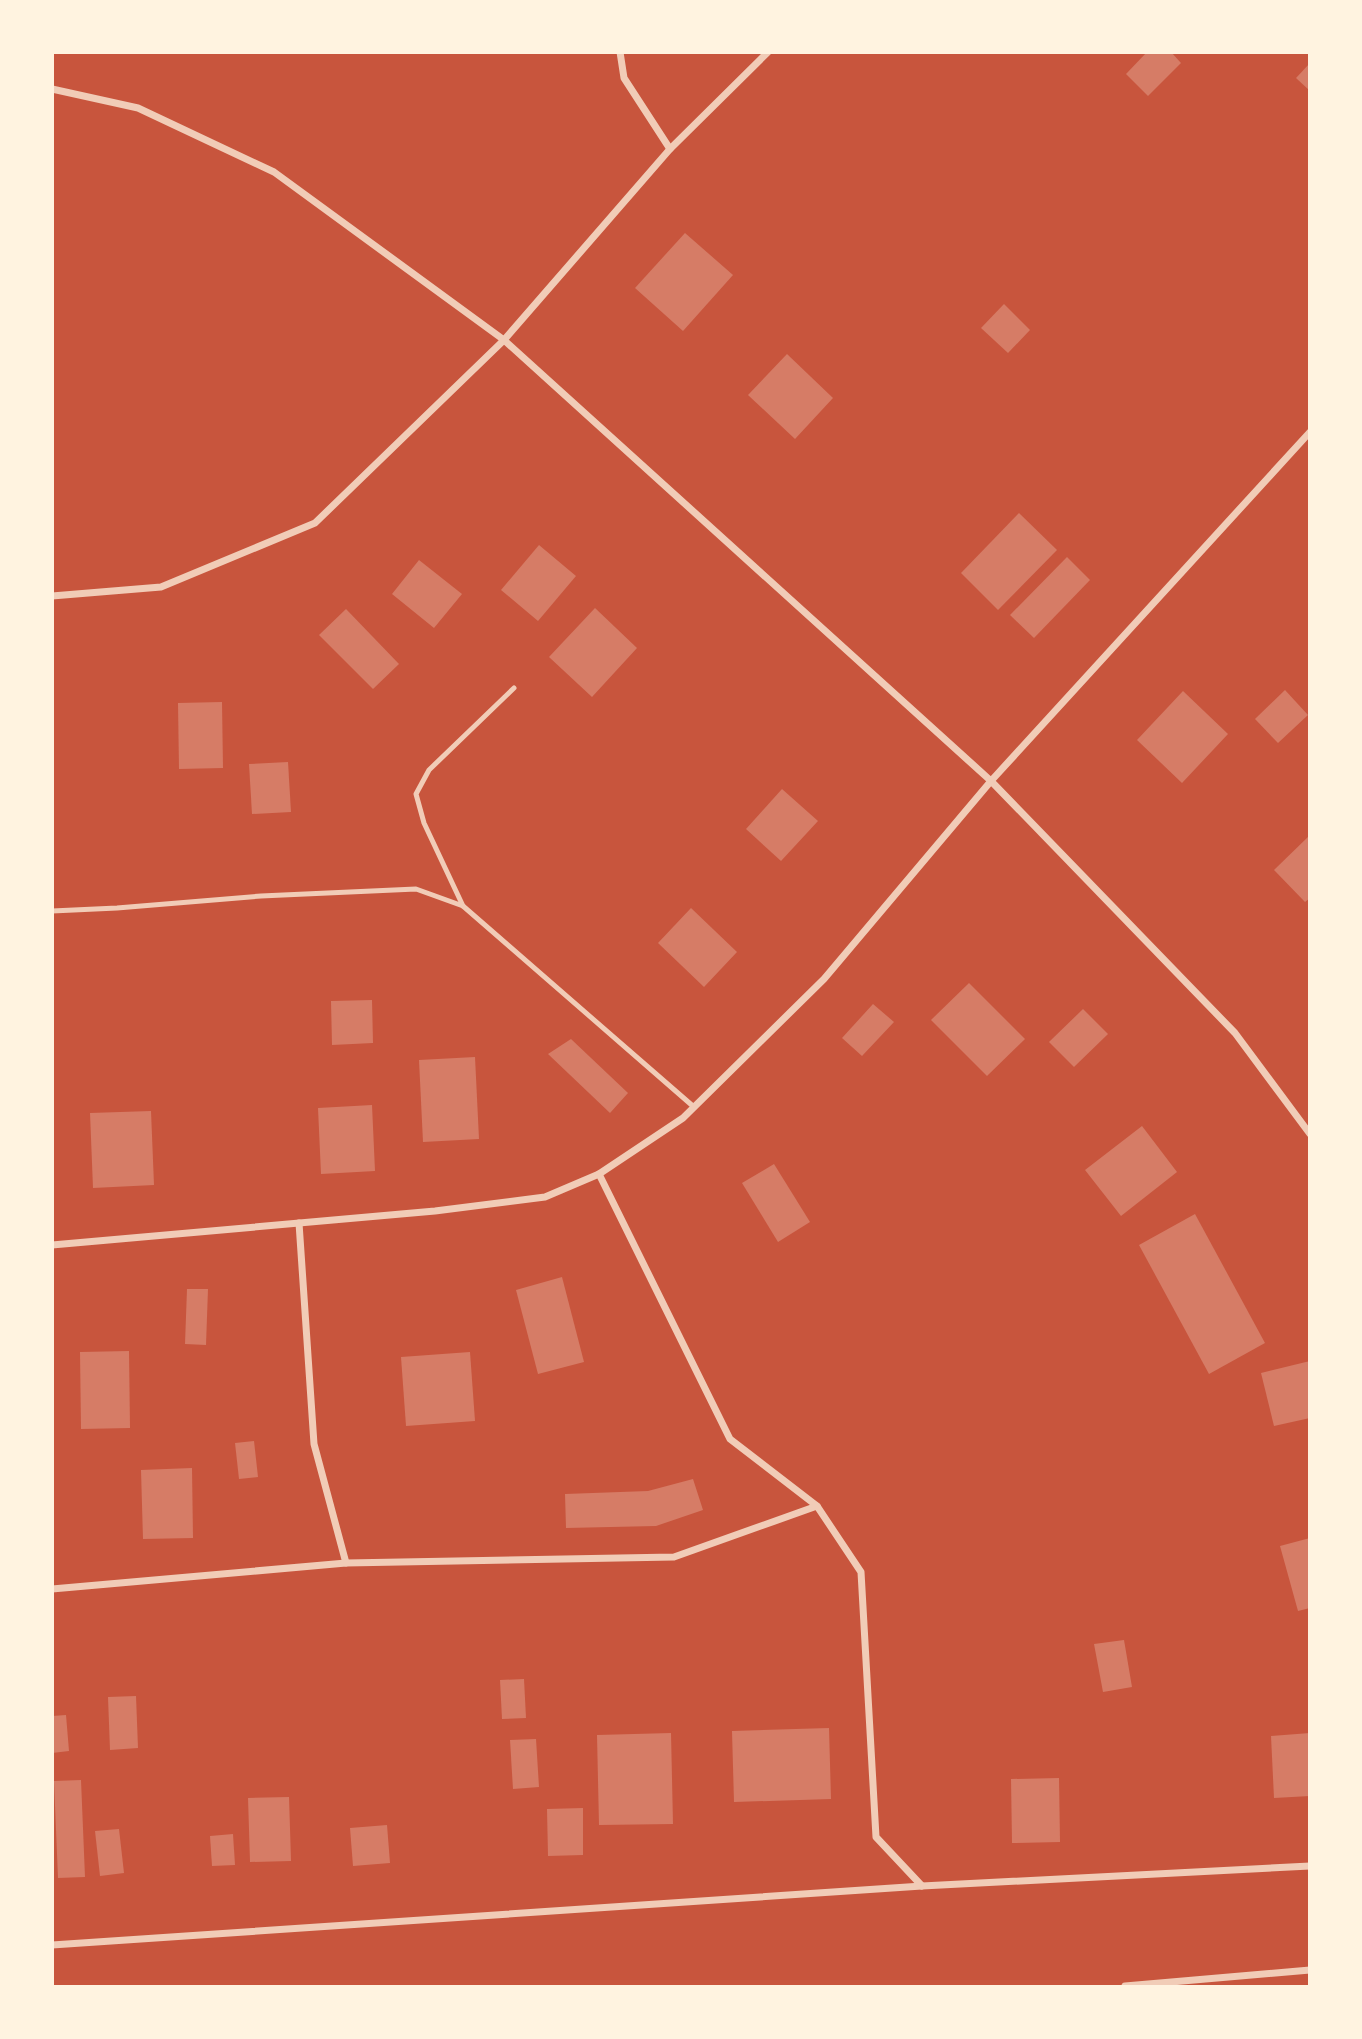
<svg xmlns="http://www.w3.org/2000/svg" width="1362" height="2039" font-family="'Roboto Condensed',sans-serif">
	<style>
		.building { fill: #d67c66 }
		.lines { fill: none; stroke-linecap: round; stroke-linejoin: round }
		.service { stroke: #f1ccb7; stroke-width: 5 }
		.minor { stroke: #f1ccb7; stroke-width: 7 }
	</style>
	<rect width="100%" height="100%" fill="#c8553d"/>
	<g class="building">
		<path d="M1147,52h24l10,11 -33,33 -22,-22z"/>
		<path d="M1310,63v28l-14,-13z"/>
		<path d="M685,233l48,42 -50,56 -48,-43z"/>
		<path d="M1004,304l26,26 -22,23 -27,-25z"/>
		<path d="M787,354l46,44 -38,41 -47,-44z"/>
		<path d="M1019,513l38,37 -59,60 -37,-37z"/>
		<path d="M539,545l37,31 -38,45 -37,-31z"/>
		<path d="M1067,557l23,23 -56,58 -24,-23z"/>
		<path d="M419,560l43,34 -28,34 -42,-34z"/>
		<path d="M595,608l42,40 -45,49 -43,-40z"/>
		<path d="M346,609l53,55 -26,25 -54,-54z"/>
		<path d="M1285,690l23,25 -30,28 -23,-24z"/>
		<path d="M1183,691l45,43 -46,49 -45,-43z"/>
		<path d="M222,702l1,66 -44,1 -1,-66z"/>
		<path d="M288,762l3,50 -39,2 -3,-50z"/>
		<path d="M782,789l36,32 -37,40 -35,-32z"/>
		<path d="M1310,835v63l-5,4 -31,-32z"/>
		<path d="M691,908l46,44 -33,35 -46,-44z"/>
		<path d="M969,983l56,56 -38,37 -56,-56z"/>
		<path d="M372,1000l1,43 -41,2 -1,-44z"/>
		<path d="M873,1004l21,18 -32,34 -20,-18z"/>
		<path d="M1083,1009l25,25 -34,33 -25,-25z"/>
		<path d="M571,1039l57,54 -18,20 -62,-59z"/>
		<path d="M475,1057l4,82 -56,3 -4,-82z"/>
		<path d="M372,1105l3,66 -54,3 -3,-66z"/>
		<path d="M151,1111l3,74 -61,3 -3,-75z"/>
		<path d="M1142,1126l35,46 -56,44 -36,-46z"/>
		<path d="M774,1164l36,58 -32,20 -36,-59z"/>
		<path d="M1195,1214l70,129 -56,31 -70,-129z"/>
		<path d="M562,1277l22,85 -46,12 -22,-84z"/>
		<path d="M187,1289h21l-2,56 -21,-1z"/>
		<path d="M129,1351l1,77 -49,1 -1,-77z"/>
		<path d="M470,1352l5,69 -69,5 -5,-69z"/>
		<path d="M1310,1361v57l-36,8 -13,-53z"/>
		<path d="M254,1441l4,36 -19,2 -4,-36z"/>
		<path d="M192,1468l1,70 -50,1 -2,-69z"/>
		<path d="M693,1479l10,31 -47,16 -90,2 -1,-34 83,-3z"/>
		<path d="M1310,1538v70l-12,3 -18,-65z"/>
		<path d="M1124,1640l8,47 -29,5 -9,-48z"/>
		<path d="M524,1679l2,39 -24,1 -2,-39z"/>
		<path d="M136,1696l2,52 -28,2 -2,-53z"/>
		<path d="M66,1715l3,36 -17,2v-37z"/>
		<path d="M829,1728l2,71 -97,3 -2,-71z"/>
		<path d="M671,1733l2,91 -74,1 -2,-90z"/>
		<path d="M1310,1733v63l-36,2 -3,-62z"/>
		<path d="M536,1739l3,48 -26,2 -3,-49z"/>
		<path d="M1059,1778l1,64 -48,1 -1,-64z"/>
		<path d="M81,1780l4,97 -27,1 -4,-97z"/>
		<path d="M289,1797l2,64 -41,1 -2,-64z"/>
		<path d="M583,1808v47l-35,1 -1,-47z"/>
		<path d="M387,1825l3,38 -37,3 -3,-38z"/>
		<path d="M119,1829l5,44 -24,3 -5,-45z"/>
		<path d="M233,1834l2,31 -23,1 -2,-30z"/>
	</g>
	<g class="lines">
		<g class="service">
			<path d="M463,906l-39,-83 -8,-29 13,-24 85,-82"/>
			<path d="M52,911l65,-3 144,-12 155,-7 47,17 231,201"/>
		</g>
		<g class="minor">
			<path d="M620,52l4,26 46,71"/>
			<path d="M52,89l86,19 136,64 230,168 487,441 244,252 75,101"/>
			<path d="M52,596l109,-9 154,-64 189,-183 166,-191 98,-97"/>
			<path d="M599,1174l131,265 87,67"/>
			<path d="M299,1223l15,221 32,119"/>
			<path d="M52,1245l383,-34 110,-14 54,-23 84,-56 141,-139 167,-198 319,-349"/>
			<path d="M52,1589l294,-26 328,-6 143,-51 44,66 15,265 46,49"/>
			<path d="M52,1945l870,-59 388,-20"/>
			<path d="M1125,1986l185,-16"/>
		</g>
	</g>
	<rect width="1362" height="2039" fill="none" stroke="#fff3e0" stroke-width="108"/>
</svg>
